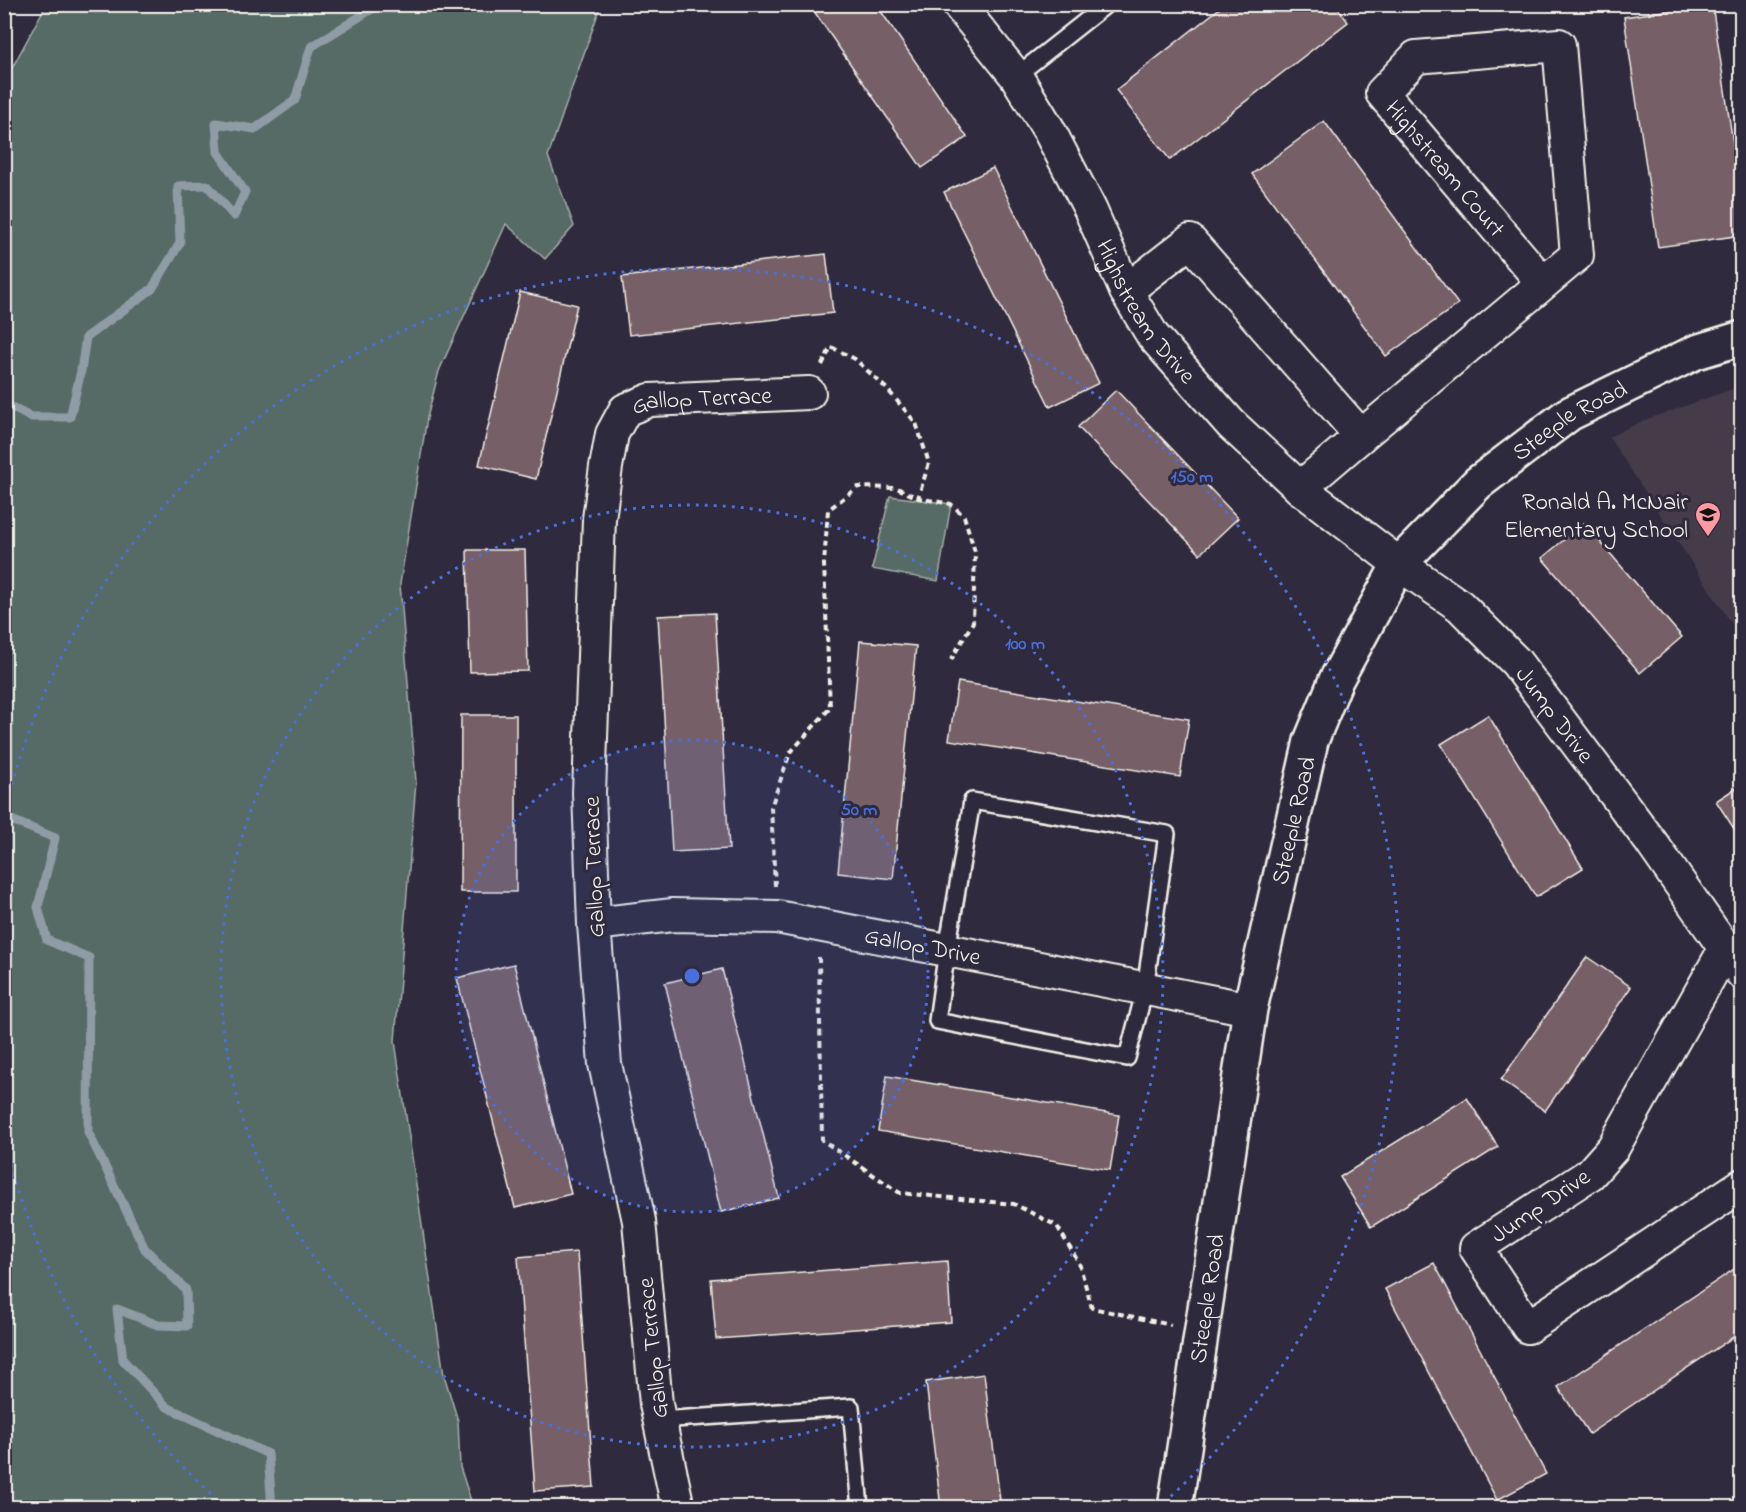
<svg xmlns="http://www.w3.org/2000/svg" width="1746" height="1512" font-family="'Indie Flower',sans-serif">
	<style>
		.built { fill: #443a49 }
		.green { fill: #576b66; stroke: #a6aea7; stroke-width: 1.5 }
		.lines { fill: none; stroke-linecap: round; stroke-linejoin: round }
		.stream { stroke: #909ca5; stroke-width: 9 }
		.building { fill: #765f66; stroke: #f4f1e8; stroke-width: 1.5 }
		.lane-casing { stroke: #f4f1e8; stroke-width: 20 }
		.street-casing { stroke: #f4f1e8; stroke-width: 36 }
		.secondary-casing { stroke: #f4f1e8; stroke-width: 38 }
		.path { stroke: #f4f1e8; stroke-width: 4; stroke-dasharray: 6 4.5; stroke-linecap: butt }
		.lane { stroke: #2f2a3d; stroke-width: 15 }
		.street { stroke: #2f2a3d; stroke-width: 32 }
		.secondary { stroke: #2f2a3d; stroke-width: 33 }
		.ring { fill: none; stroke: #486fdb; stroke-width: 3; stroke-dasharray: 3 6 }
		.labels { text-anchor: middle; stroke-width: 6; stroke-linejoin: round; paint-order: stroke }
		.street-label { font-size: 24px; fill: #f4f1e8; stroke: #2f2a3d }
		.poi-label { font-size: 24px; fill: #f4f1e8; stroke: #2f2a3d; text-anchor: end }
		.centre { fill: #486fdb; stroke: #2f2a3d; stroke-width: 3 }
		.ring-label { font-size: 18px; text-anchor: middle; font-weight: bold; fill: #486fdb; stroke: #2f2a3d; stroke-width: 6; stroke-linejoin: round; paint-order: stroke }
	</style>
	<rect width="100%" height="100%" fill="#2f2a3d"/>
	<filter id="ink" filterUnits="userSpaceOnUse"><feTurbulence type="fractalNoise" baseFrequency=".0167" numOctaves="2"/><feDisplacementMap in="SourceGraphic" scale="12" xChannelSelector="R" yChannelSelector="G"/><feConvolveMatrix kernelMatrix="1 2 1 2 8 2 1 2 1" color-interpolation-filters="sRGB"/></filter>
	<g filter="url(#ink)">
		<path class="built" d="M1741,386h1l-1,252 -132,-201 33,-16z"/>
		<g class="green">
			<path d="M46,5h555l-53,151 26,70 -29,33 -39,-35 -67,147 -12,47 -27,166 16,198 -21,259 49,334 14,46 2,46 13,40h-468l-1,-1424z"/>
			<path d="M890,496l61,8 -13,77 -66,-12z"/>
		</g>
		<g class="lines">
			<g class="stream">
				<path d="M4,403l26,14h40l11,-46 5,-34 66,-48 28,-46 -2,-57 29,-1 27,31 11,-24 -27,-40 -2,-29 39,6 40,-29 16,-53 61,-38v-5"/>
				<path d="M4,817l51,21 -17,69 9,33 42,18 -1,174 57,117 41,41 1,36 -29,-1 -41,-16 6,51 44,47 101,47 4,54"/>
			</g>
		</g>
		<g class="building">
			<path d="M809,4h67l91,133 -45,31z"/>
			<path d="M1225,4h110l13,18 -178,138 -54,-70z"/>
			<path d="M1712,4l30,199v32l-84,12 -34,-230z"/>
			<path d="M1324,121l134,183 -72,52 -134,-182z"/>
			<path d="M993,168l106,215 -49,24 -106,-215z"/>
			<path d="M826,254l7,59 -204,22 -7,-58z"/>
			<path d="M520,292l57,13 -41,174 -57,-14z"/>
			<path d="M1116,390l122,128 -38,36 -122,-127z"/>
			<path d="M1584,523l98,114 -42,36 -98,-115z"/>
			<path d="M467,550h58l3,121 -58,1z"/>
			<path d="M715,613l14,236 -57,3 -14,-236z"/>
			<path d="M860,641l56,5 -23,233 -55,-6z"/>
			<path d="M958,682l231,37 -9,58 -231,-37z"/>
			<path d="M461,715h55v177h-56z"/>
			<path d="M1488,715l95,153 -47,29 -95,-153z"/>
			<path d="M1742,784v57l-26,-40z"/>
			<path d="M1587,957l44,30 -86,124 -44,-31z"/>
			<path d="M514,964l57,230 -56,14 -58,-230z"/>
			<path d="M722,969l57,229 -58,14 -56,-229z"/>
			<path d="M887,1076l232,39 -9,55 -232,-39z"/>
			<path d="M1467,1098l31,49 -127,80 -31,-50z"/>
			<path d="M577,1252l17,235 -59,4 -17,-234z"/>
			<path d="M947,1261l4,61 -235,17 -5,-60z"/>
			<path d="M1434,1263l112,211 -49,26 -112,-211z"/>
			<path d="M1742,1264v67l-153,103 -31,-47z"/>
			<path d="M984,1374l17,134h-60l-15,-126z"/>
		</g>
		<g class="lines">
			<defs>
				<g id="lane">
					<path d="M1016,76l91,-72"/>
					<path d="M972,801l195,33 -22,155 -18,69 -190,-37 10,-71z"/>
					<path d="M659,1420l192,-13 9,101"/>
				</g>
				<g id="street">
					<path id="s1" d="M958,4l58,72 33,54 41,79 36,82 27,45 78,88 69,64 99,76 61,42 56,56 135,180 91,131"/>
					<path d="M1126,291l64,-50 171,195 -61,52"/>
					<path id="s2" d="M1361,436l216,-181 -18,-210 -143,12 -34,36 161,190"/>
					<path id="s3" d="M594,924l79,-9 104,2 473,92"/>
					<path d="M1725,949l-112,199 -23,26 -114,74 52,79 214,-142"/>
					<path id="s4" d="M678,1508l-22,-104 -17,-183 -34,-157 -11,-140 -5,-131 10,-274 7,-52 6,-33 13,-24 25,-10 159,-7"/>
				</g>
				<g id="secondary">
					<path id="s5" d="M1175,1508l75,-499 61,-268 25,-61 63,-116 79,-81 91,-69 127,-62 46,-14"/>
				</g>
			</defs>
			<use href="#lane" class="lane-casing"/>
			<use href="#street" class="street-casing"/>
			<use href="#secondary" class="secondary-casing"/>
			<g class="path">
				<path d="M822,365l9,-18 24,12 32,30 29,34 13,40 -11,35"/>
				<path d="M775,886l-4,-79 19,-54 40,-45 -6,-144 4,-54 30,-23 39,1 21,10 33,6 13,12 11,36 -2,70 -22,38"/>
				<path d="M819,957l3,183 78,53 114,11 43,22 22,37 13,45 79,17"/>
			</g>
			<use href="#lane" class="lane"/>
			<use href="#street" class="street"/>
			<use href="#secondary" class="secondary"/>
		</g>
	</g>
	<circle cx="692" cy="976" r="236" fill="#486fdb" fill-opacity=".12"/>
	<g class="ring">
		<circle cx="692" cy="976" r="236"/>
		<circle cx="692" cy="976" r="471"/>
		<path d="M224 1506A707 707 0 0 1 5 1141M5 811A707 707 0 1 1 1160 1506"/>
	</g>
	<defs>
		<symbol id="school-pin" viewBox="-11 -11 22 30"><path d="M0 17L-7.5 6A9.5 9.5 0 1 1 7.5 6Z" fill="#ff9aa2" stroke="#2f2a3d"/><path d="M0-5L7-2L0 1L-7-2ZM-4 1L0 2.5L4 1V4Q0 6-4 4Z" fill="#111"/></symbol>
	</defs>
	<g fill-rule="evenodd">
		<use href="#school-pin" x="1693" y="500" width="30" height="40"/>
	</g>
	<g class="labels">
		<g class="street-label">
			<text dy="8" stroke="none"><textPath href="#s2" startOffset="784">Highstream Court</textPath></text>
			<text dy="8" stroke="none"><textPath href="#s1" startOffset="362">Highstream Drive</textPath></text>
			<text dy="8" stroke="none"><textPath href="#s4" startOffset="1188">Gallop Terrace</textPath></text>
			<text dy="8" stroke="none"><textPath href="#s5" startOffset="1202">Steeple Road</textPath></text>
			<text dy="8" stroke="none"><textPath href="#s1" startOffset="942">Jump Drive</textPath></text>
			<text dy="8" stroke="none"><textPath href="#s5" startOffset="698">Steeple Road</textPath></text>
			<text transform="translate(593 867) rotate(-92)" y="8">Gallop Terrace</text>
			<text dy="8" stroke="none"><textPath href="#s3" startOffset="332">Gallop Drive</textPath></text>
			<text transform="translate(1540 1205) rotate(-34)" y="8">Jump Drive</text>
			<text dy="8" stroke="none"><textPath href="#s5" startOffset="212">Steeple Road</textPath></text>
			<text transform="translate(652 1348) rotate(-96)" y="8">Gallop Terrace</text>
		</g>
		<g class="poi-label">
			<text x="1688" y="509">Ronald A. McNair<tspan x="1688" dy="28">Elementary School</tspan></text>
		</g>
	</g>
	<circle cx="692" cy="976" r="9" class="centre"/>
	<g class="ring-label">
		<text x="1192" y="482">150 m</text>
		<text x="1025" y="649">100 m</text>
		<text x="859" y="815">50 m</text>
	</g>
	<rect width="1746" height="1512" fill="none" stroke="#2f2a3d" stroke-width="24"/>
	<rect x="12" y="12" width="1722" height="1488" fill="none" stroke="#f4f1e8" stroke-width="2" filter="url(#ink)"/>
</svg>
